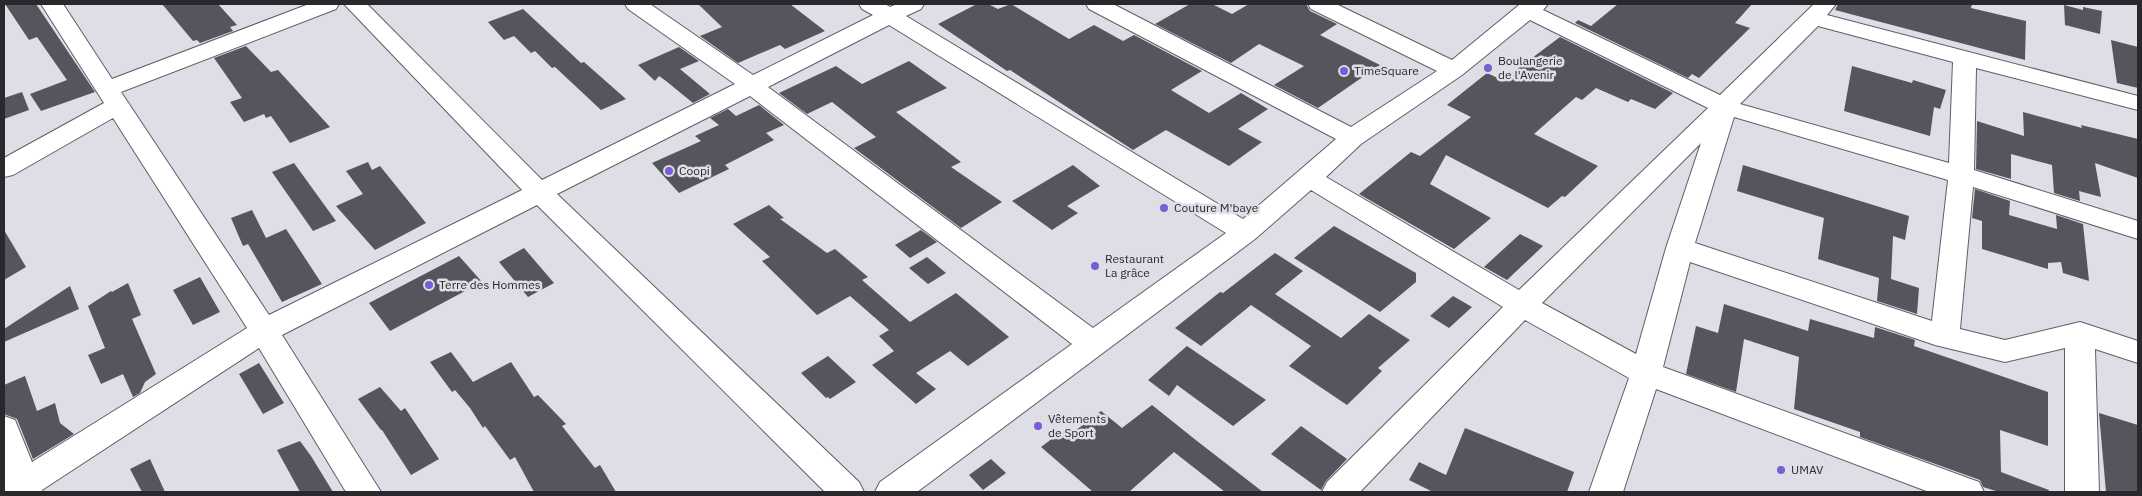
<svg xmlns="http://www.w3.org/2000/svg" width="2142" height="496" font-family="'IBM Plex Sans',sans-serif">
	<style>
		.building { fill: #55555d }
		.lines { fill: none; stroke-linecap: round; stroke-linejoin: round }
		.minor-casing { stroke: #5f5e66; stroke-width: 2 }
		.minor { fill: #fff; fill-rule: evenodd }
		.poi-dot { fill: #795cd6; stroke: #dedee7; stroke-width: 2 }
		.labels { text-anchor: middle; stroke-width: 5; stroke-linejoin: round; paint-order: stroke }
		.poi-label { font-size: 12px; fill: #29282c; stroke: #dedee7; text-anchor: start }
	</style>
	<rect width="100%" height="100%" fill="#dedee7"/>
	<g class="building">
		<path d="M5,4h31l59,88 -54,19 -11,-17 37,-14 -30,-43 -8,3z"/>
		<path d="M162,4h56l19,21 -7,2 3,4 -33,12 -3,-3 -4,1z"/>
		<path d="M698,4h92l35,27 -40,18 -5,-4 -42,18 -38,-27 22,-9z"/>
		<path d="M977,4h11l10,5 13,-5 58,35 25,-14 29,16 11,-6 68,36 -31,19 38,23 32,-20 27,16 -30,20 24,13 -33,24 -63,-36 -33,20 -123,-80 -3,1 -69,-47z"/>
		<path d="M1190,4h22l20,10 17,-10h57l4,7 27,13 -17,11 60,30 -62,43 -44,-23 30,-19 -45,-22 -28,19 -76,-39z"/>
		<path d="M1618,4h134l-17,19 15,5 -51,50 -7,-4 -4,4 -113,-55 3,-3 13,6z"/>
		<path d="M1838,4h134l-1,4 55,13 -1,39 -190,-50z"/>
		<path d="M2064,5l19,5v-3l19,4 -2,23 -35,-9z"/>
		<path d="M523,9l58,54 3,-1 42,37 -25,11 -46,-43 -3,1 -17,-17 -4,2 -17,-17 -10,4 -16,-18z"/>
		<path d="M1560,37l113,56 -18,16 -24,-10 -3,3 -32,-14 -14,12 -6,-3 -42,37 64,32 -33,31 -3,-1 -14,12 -102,-53 -16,29 61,34 -37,31 -95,-55 52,-42 9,4 51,-39 -24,-12 40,-32 13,6 6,-4 2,1z"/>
		<path d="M2111,40l27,7v41l-21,-5z"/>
		<path d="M246,46l25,26 7,-2 52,57 -40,16 -19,-27 -5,2 -2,-4 -20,8 -14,-20 12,-4 -28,-40z"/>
		<path d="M679,47l20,14 -19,8 30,25 -17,9 -27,-22 -7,-5 -4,5 -17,-16z"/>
		<path d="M909,61l38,27 -51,24 65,50 -10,5 51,35 -41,26 -107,-80 22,-11 -44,-35 -25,12 -28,-21 57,-27 26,18z"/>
		<path d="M1852,66l60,17 1,-3 33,10 -6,19 -6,-2 -4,29 -86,-25z"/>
		<path d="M22,92l7,18 -25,9v-21z"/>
		<path d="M759,105l25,20 -18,8 8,7 -49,25 4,4 -50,24 -27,-30 49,-22 -6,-5 24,-11 -9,-7 18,-9 8,7z"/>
		<path d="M2023,112l59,16 -1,-3 57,14v39l-43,-15 6,34 -22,-6 1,10 -26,-8 -2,-28 -41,-11v25l-35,-10 1,-48 47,15z"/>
		<path d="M368,162l4,8 8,-4 46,57 -51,27 -39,-44 27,-12 -17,-23z"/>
		<path d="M294,163l42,58 -23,10 -41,-59z"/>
		<path d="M1073,165l27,21 -33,20 11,7 -26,17 -40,-29z"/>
		<path d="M1743,165l166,51 -4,24 -12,-4 -2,43 28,9 -2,26 -40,-13 2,-23 -61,-19 6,-41 -87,-27z"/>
		<path d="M1975,189l35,12 -1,14 48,14 -1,-14 27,9 6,57 -26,-8 -2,-11 -13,1v6l-66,-20v-28l-10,-3z"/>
		<path d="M769,205l15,13 -4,1 47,34 8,-4 33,28 -6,3 48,42 46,-29 53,44 -41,29 -18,-15 -34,22 20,16 -20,15 -44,-39 22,-14 -15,-15 10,-6 -39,-34 -33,19 -55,-54 8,-4 -37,-33z"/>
		<path d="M252,210l14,28 20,-9 36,55 -40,18 -34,-58 -5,2 -12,-28z"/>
		<path d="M1334,226l82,47v9l-36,30 -86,-54z"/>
		<path d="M4,230l22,37 -22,13z"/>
		<path d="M921,230l16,12 -27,16 -15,-13z"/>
		<path d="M1520,234l23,12 -36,34 -23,-13z"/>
		<path d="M524,248l30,35 -26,14 -29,-35z"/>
		<path d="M1275,253l28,18 -28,23 66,44 28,-24 41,26 -32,28 4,3 -35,34 -58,-39 22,-20 -60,-41 -50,41 -26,-18 45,-36 3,1z"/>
		<path d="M459,256l23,26 -92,49 -21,-28z"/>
		<path d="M927,257l19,16 -18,11 -19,-16z"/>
		<path d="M200,277l20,35 -27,13 -20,-35z"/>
		<path d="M128,283l13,32 -9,4 24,55 -11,8 -5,11 -7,4 -10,-23 -22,10 -13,-29 17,-7 -17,-42 23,-15 1,1z"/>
		<path d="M70,286l9,23 -75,33v-13z"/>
		<path d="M1453,296l19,11 -23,21 -19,-12z"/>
		<path d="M1724,304l84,27 2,-12 64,19 1,-11 40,13 -1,6 134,46v54l-48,-16 1,42 48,18 -1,2h-49l-16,-5 -3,-7 -120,-43v-5l-66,-23 5,-52 -55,-18 -8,53 -50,-18 10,-48 22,7z"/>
		<path d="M1187,346l79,54 -33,26 -56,-41 -8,11 -21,-16z"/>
		<path d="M451,352l22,30 38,-20 23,35 4,-2 28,29 -4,2 33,42 5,-3 16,27h-82l-19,-35 -5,3 -25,-34 -2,2 -13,-20 -15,-18 -3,2 -22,-30z"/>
		<path d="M828,356l28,26 -26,17 -2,-2 -2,1 -25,-25z"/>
		<path d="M259,363l25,40 -21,11 -24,-40z"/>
		<path d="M25,376l12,35 18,-8 5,20 14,11 -41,25 -16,-40 -13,-5v-29z"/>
		<path d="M380,387l21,24 4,-3 34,51 -28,16 -29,-45h-1l-23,-31z"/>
		<path d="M1152,405l45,36 66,51h-38l-51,-40 -45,40h-36l-52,-45 24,-18 6,5 30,-23 21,17z"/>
		<path d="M2099,413l39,12v67h-32z"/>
		<path d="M1301,426l46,33 -21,22 -5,9 -50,-36z"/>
		<path d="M1465,428l109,44 -7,20h-134l-24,-12 10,-18 27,13z"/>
		<path d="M300,441l11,15 22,36h-33l-23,-42z"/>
		<path d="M150,459l15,33h-23l-12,-23z"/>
		<path d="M991,459l15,14 -23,17 -14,-15z"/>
	</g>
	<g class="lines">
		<defs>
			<path id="minor" d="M41,4h22l49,75 197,-75h30l-3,5 -215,83 148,223 253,-125 -178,-186h23l175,176 193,-96 -107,-75 -3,-5h25l103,71 120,-60 -11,-6 -3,-5h26l5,3 7,-3h27l-3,5 -15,7 337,203 93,-80 -247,-130 -3,-5h27l238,123 86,-56 -126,-62 -3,-5h28l116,56 67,-55 29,-1 -5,6 177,85 94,-91h22l-9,11 311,81v14l-162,-42 -2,102 164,51v18l-165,-52 -13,142 45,11 75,-18 58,19v22l-43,-14 4,143h-34v-144l-60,14 -70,-17 -245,-83 -27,105 316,115 5,10h-55l-273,-103 -33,103h-34l40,-114 -104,-58 -165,172h-38l5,-10 176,-175 -192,-117 -56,49 -338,253h-42l5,-10 192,-138 -322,-248 -193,98 302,288 5,10h-39l-288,-287 -255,130 99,157h-35l-87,-144 -217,142 1,2h-39v-76l11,4 17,42 215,-134 -134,-210 -100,57 -9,2v-19l100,-55zM1530,20l178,88 -189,182 -193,-113 35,-33 101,-69zM889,25l337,208 -133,95 -325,-241zM1818,26l135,36 -4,101 -209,-59zM1734,117l214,63 -16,141 -237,-78zM1701,143l-35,105 -30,106 -94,-51z"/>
		</defs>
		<use href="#minor" class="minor-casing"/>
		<use href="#minor" class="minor"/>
	</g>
	<g class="poi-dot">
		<circle cx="1488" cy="68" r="5"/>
		<circle cx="1344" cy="71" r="5"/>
		<circle cx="669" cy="171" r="5"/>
		<circle cx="1164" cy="208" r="5"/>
		<circle cx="1095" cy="266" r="5"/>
		<circle cx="429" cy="285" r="5"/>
		<circle cx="1038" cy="426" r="5"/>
		<circle cx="1781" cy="470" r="5"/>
	</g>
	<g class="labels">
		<g class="poi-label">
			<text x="1498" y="65">Boulangerie<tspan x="1498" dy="14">de l'Avenir</tspan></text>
			<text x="1354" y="75">TimeSquare</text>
			<text x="679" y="175">Coopi</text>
			<text x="1174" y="212">Couture M'baye</text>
			<text x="1105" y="263">Restaurant<tspan x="1105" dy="14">La grâce</tspan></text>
			<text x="439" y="289">Terre des Hommes</text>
			<text x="1048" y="423">Vêtements<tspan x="1048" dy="14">de Sport</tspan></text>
			<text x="1791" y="474">UMAV</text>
		</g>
	</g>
	<rect width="2142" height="496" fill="none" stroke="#29282c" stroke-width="10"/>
</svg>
